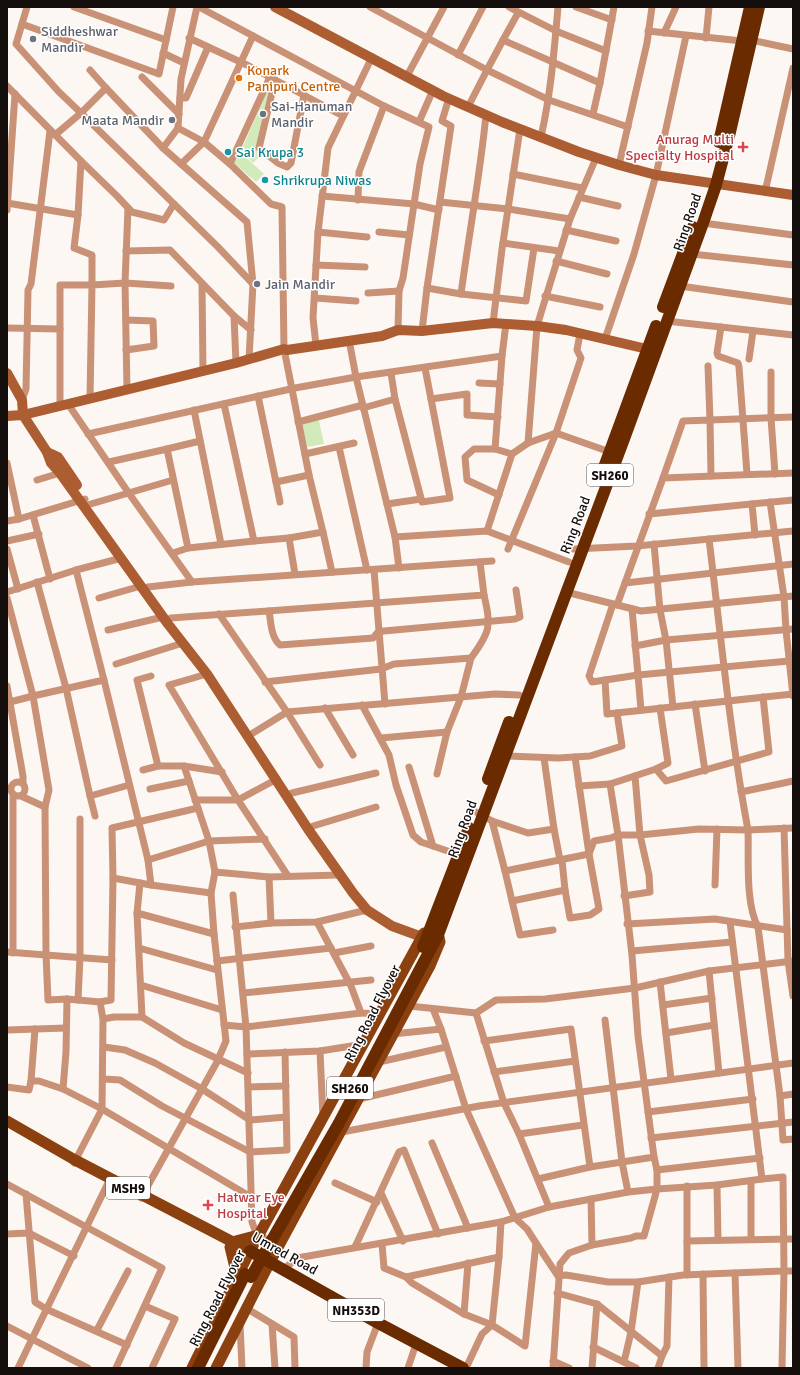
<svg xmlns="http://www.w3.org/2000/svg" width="800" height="1375" font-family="Signika,sans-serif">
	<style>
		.green { fill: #d2eaba }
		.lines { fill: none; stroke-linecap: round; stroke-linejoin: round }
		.street { stroke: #c99276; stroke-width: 7 }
		.secondary { stroke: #ac5e32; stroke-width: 10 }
		.primary { stroke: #8b400f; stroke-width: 11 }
		.highway { stroke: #6a2b00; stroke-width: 12 }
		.highway-bridge { stroke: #6a2b00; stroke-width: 12 }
		.worship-dot { fill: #6b7280; stroke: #fff; stroke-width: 1.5 }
		.food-dot { fill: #e8710a; stroke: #fff; stroke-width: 1.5 }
		.health-dot { fill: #e0444e; stroke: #fff; stroke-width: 1.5 }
		.culture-dot { fill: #0f9aa8; stroke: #fff; stroke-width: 1.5 }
		.labels { text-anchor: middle; stroke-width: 3; stroke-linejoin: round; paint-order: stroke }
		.shield { fill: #fff; stroke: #5a5654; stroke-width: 1 }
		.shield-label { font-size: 13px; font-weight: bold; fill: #130d0b }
		.worship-label { font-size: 14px; fill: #5b616d; stroke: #fff; text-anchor: start }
		.food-label { font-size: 14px; fill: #c56008; stroke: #fff; text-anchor: start }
		.health-label { font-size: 14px; fill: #be3a42; stroke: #fff; text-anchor: end }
		.culture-label { font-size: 14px; fill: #0d838f; stroke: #fff; text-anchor: start }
		.street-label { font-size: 14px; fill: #130d0b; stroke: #fff }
	</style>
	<rect width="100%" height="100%" fill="#fdf7f4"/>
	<g class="green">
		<path d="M270,90l-8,64 -9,9 -12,-12 26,-60z"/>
		<path d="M241,153l23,21 -8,8 -22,-19z"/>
		<path d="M318,416l6,28 -17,3 -5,-22z"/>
	</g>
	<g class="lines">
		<g class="street">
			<path d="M27,7l-11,37 43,48 22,21 25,-25 57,60 15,-20 26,14 26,22 41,40 11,3 2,142 25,126 -33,7 -18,-86"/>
			<path d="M74,7l92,33"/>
			<path d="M199,7l185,99 45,21 -9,37 -17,114 -4,13 -1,39"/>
			<path d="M370,7l117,63 16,-30 97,43 -7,31"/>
			<path d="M509,7l47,24 50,20"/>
			<path d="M576,7l36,13"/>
			<path d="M22,24l137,50 14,-67"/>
			<path d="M648,31l94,10"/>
			<path d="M664,33l12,-26"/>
			<path d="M189,38l60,28 94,50"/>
			<path d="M706,38l3,-31"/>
			<path d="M503,40l15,-27"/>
			<path d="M751,40l42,9"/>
			<path d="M163,53l21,10"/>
			<path d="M458,55l25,-48"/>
			<path d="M90,70l16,18"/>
			<path d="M407,76l37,-69"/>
			<path d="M142,77l37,37"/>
			<path d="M275,80l-16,68 19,15 9,4 4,-4 13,-68"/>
			<path d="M600,83l14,-76"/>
			<path d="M7,86l74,75"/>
			<path d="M180,98h6l22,-51"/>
			<path d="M468,107l19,-37 62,30 79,27"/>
			<path d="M419,122l14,-32"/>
			<path d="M178,128l3,-49 16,-72"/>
			<path d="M55,135l26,-22 137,134 35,37"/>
			<path d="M541,137c10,-45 13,-84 17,-130"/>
			<path d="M163,148l84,74 6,62 -4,75"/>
			<path d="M181,164l23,-22 49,-106"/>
			<path d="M230,164l40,-87"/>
			<path d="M619,165l28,-122 5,-36"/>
			<path d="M513,174l69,14"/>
			<path d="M765,192l28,-124"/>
			<path d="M322,196l92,8 25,6"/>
			<path d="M579,197l39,9"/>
			<path d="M358,200l1,-28 25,-66"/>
			<path d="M440,202l68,7 62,10"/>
			<path d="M7,203l71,12 3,-54 36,35 15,16 32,8 10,-16"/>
			<path d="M7,210l8,-116"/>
			<path d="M703,223l90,12"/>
			<path d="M566,230l50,11"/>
			<path d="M318,232l49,5"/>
			<path d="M379,232l30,3"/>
			<path d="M503,243l56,8"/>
			<path d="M126,251l44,-1 64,66 2,47"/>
			<path d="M692,254l101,11"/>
			<path d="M556,261l51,13"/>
			<path d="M316,265l49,2"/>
			<path d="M202,284l1,87"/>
			<path d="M680,286l113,16"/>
			<path d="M427,288l24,-162 -9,-5 7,-23"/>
			<path d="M368,293l31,-2"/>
			<path d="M461,294l65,7 8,-53"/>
			<path d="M545,296l55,11"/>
			<path d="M315,298l41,3"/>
			<path d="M234,316l17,14"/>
			<path d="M126,320l27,1 1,25 -28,4"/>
			<path d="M666,321l127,14"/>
			<path d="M493,323l9,-74 18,-120"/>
			<path d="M721,327l-4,26 1,3 20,7 1,4 8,107"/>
			<path d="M7,328l53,1v-44h32v-30l-18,-7 4,-33"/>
			<path d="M60,329v77"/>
			<path d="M422,331l5,-43 34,6c8,-60 19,-119 25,-179"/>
			<path d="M605,339l29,-85 22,-79 30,-139"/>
			<path d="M349,340l7,37 39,160 92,-6 82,31"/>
			<path d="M316,345l-3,-27 5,-86 10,-84 44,-91"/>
			<path d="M502,356l-7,93 17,5"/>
			<path d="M749,359l4,-28"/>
			<path d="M708,366l2,54 83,-3"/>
			<path d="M425,368l6,31"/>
			<path d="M771,372v46l4,56"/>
			<path d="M391,373l4,26"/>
			<path d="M479,383l21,1"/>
			<path d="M127,390l-2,-107 3,-75"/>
			<path d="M90,399l2,-114 33,-2 46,3"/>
			<path d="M22,400l4,-11 2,-99 3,-6 19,-153"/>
			<path d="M68,404l60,88 64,90"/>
			<path d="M363,408l32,-9 27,103 28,-4 -19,-99 36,-5v21l31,2"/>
			<path d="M194,410l27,134"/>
			<path d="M298,422l65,-17"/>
			<path d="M88,434l207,-46 61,-11 146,-21 4,-33"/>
			<path d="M528,443l9,-117 33,-107 26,-61"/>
			<path d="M339,447l28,123"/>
			<path d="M167,449l33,-8"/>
			<path d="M495,449h-21l-9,8 2,23 32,15"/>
			<path d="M305,454l49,-11"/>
			<path d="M109,462l58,-13 21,99"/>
			<path d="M7,463l12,56 66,-20"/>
			<path d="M309,475l14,57"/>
			<path d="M663,478l20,-57 27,-1 1,56"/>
			<path d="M37,480l23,-7"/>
			<path d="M276,482l4,20"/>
			<path d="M770,502l14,95 2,33 7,66"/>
			<path d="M387,504l34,-5"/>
			<path d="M752,504l3,31"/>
			<path d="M84,506l89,-26"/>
			<path d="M649,514l144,-14"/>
			<path d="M33,515l17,64"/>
			<path d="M7,521l12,-2"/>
			<path d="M487,531l25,-77 16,-11 28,-10 54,19"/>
			<path d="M395,537l4,31"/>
			<path d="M709,539c12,98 21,195 39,291l45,-2"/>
			<path d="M7,541l32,-7"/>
			<path d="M254,541l35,-3"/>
			<path d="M654,544l6,66 6,30 127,-11"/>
			<path d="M7,549l11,40"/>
			<path d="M508,549l48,-116 25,-75 -4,-8 3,-16"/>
			<path d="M574,549l63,-3 156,-15"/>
			<path d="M173,553l15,-5 66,-7 -30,-137"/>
			<path d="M374,570l11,134"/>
			<path d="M295,574l-6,-36 34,-6 9,40"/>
			<path d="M37,582l29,106 24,108 39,-11"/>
			<path d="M625,583l168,-19"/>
			<path d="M148,587l44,-5 300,-21"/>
			<path d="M7,592l69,-22"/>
			<path d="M566,592l75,19 152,-15"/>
			<path d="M7,598l26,98 -23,6"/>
			<path d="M99,598l42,-12"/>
			<path d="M613,604l-24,72 3,6 46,-7 -6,-66"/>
			<path d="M617,605l46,-127 130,-5"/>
			<path d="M269,611c2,11 2,27 11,34l93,-7 5,-6 6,-1 131,-12 5,-2 -4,-27"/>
			<path d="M219,614l68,98 33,53"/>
			<path d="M171,618l313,-23 -4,-33"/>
			<path d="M108,630l55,-13"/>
			<path d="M635,646l31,-6 7,67"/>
			<path d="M471,658c20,-27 20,-32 13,-63"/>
			<path d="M116,664l67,-21"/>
			<path d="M207,674l-38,11 69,115 50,76"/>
			<path d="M104,680l-28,-110 46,-12"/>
			<path d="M605,680l2,34 186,-20"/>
			<path d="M265,682l116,-13 13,-5 77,-6 -10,39 -14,35 -10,42"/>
			<path d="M7,686l16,90v7"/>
			<path d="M695,704l10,67"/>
			<path d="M362,705l27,50 7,30 17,50 8,7 12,4"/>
			<path d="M325,708l28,47"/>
			<path d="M641,710l-3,-35 151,-14"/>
			<path d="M253,733l34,-21 208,-18 24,1"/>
			<path d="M381,738l66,-6"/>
			<path d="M505,756l53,2 32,-2 32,-10 -5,-33"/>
			<path d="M544,758l10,71 6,31"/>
			<path d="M158,766h26l38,6"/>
			<path d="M184,766l25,75 6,31"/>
			<path d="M409,767l24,79 26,9"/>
			<path d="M656,769l12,-6 -8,-55"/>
			<path d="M143,770l15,-4 -21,-86 14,-4"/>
			<circle cx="18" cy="789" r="7"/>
			<path d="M579,786l31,-2"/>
			<path d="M150,789l39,-8"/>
			<path d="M741,792l52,-11"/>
			<path d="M292,793l84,-20"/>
			<path d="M13,794v159"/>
			<path d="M21,796l24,11 4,-17 -16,-94 71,-16 44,180 3,25 60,8 4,-21 54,5 70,-2"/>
			<path d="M90,796l5,20"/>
			<path d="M195,800h43l39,-21"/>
			<path d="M476,812l16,9 13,50 84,-17 -14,-97"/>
			<path d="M80,819v138l-2,43 -11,-1 -1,53 -3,37 39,20 149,88"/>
			<path d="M492,821l36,12 26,-4"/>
			<path d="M313,826l63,-19"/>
			<path d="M784,828l4,133 5,35"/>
			<path d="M148,860l61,-19 56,-2"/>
			<path d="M505,871l15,64 33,-5"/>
			<path d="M269,877l2,46 46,-1 50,-12"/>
			<path d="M113,878l-1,-50 86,-20"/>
			<path d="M715,885l2,-56"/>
			<path d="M565,890l5,28 20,-3 9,-6 -10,-55 5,-13 17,-3 7,-3 -8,-51 46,-15 10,12 103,-29 -6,-55"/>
			<path d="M233,895l13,132 6,195 3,8 18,15"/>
			<path d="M624,896l26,-4 -1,-17 -9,-40 -5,-59"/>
			<path d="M512,901l53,-11 -3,-30"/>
			<path d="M137,913l3,-30"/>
			<path d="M317,922l34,64 10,27 20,1"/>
			<path d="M627,924l88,-5 72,11"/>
			<path d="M235,927l36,-4"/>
			<path d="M139,948l78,22"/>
			<path d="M632,951l100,-9"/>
			<path d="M7,952l39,3 -1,-148"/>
			<path d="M334,953l37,-7"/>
			<path d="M217,961l114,-13"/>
			<path d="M709,971l10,102"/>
			<path d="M660,982l11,97"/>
			<path d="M141,985l81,25"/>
			<path d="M243,993l128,-13"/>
			<path d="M67,999l-19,1 -2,-45 66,5"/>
			<path d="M78,1000l22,2 3,17"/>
			<path d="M100,1002l11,-2 2,-122 38,7"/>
			<path d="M663,1005l49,-7"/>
			<path d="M409,1006l67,7"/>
			<path d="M433,1009l8,20"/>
			<path d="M142,1017l42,26 64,30"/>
			<path d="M224,1025l22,2 115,-14"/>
			<path d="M7,1030l59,-2"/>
			<path d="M666,1033l48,-8"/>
			<path d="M393,1034l48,-5 25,80 49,109 12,11 9,14 -11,103 -33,-21 -28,-11 -52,-31 -6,-6"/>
			<path d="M484,1041l87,-12 19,138"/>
			<path d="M104,1047l21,3 30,13 47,26 48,31 36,-3"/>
			<path d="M320,1051l3,66"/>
			<path d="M247,1054l73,-3 44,-7"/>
			<path d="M379,1062l67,-15"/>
			<path d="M494,1072l81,-11"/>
			<path d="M104,1079l16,1 42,26 88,46 37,-2 -2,-98"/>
			<path d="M31,1081l4,-52"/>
			<path d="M7,1087l22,3 2,-9h8l24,8"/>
			<path d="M249,1087l37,-1"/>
			<path d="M780,1096l3,44 10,-1"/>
			<path d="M359,1099l97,-23"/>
			<path d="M648,1112l105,-13"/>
			<path d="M342,1132l137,-26 314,-43"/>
			<path d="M519,1134l64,-9"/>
			<path d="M651,1138l142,-16"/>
			<path d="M432,1143l36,85"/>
			<path d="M74,1163l28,-54 1,-90 11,-2h28l-5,-104 77,21"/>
			<path d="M657,1170l103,-12"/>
			<path d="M538,1179l52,-12 32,-5 -17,-142"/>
			<path d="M751,1181v58"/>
			<path d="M335,1183l42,19"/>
			<path d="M7,1184l155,84 -46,100"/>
			<path d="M717,1185l1,55"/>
			<path d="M687,1186v89"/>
			<path d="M628,1192l29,-3v-19l-3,-13"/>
			<path d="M381,1193l22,48"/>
			<path d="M26,1194l9,108 11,7 81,36"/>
			<path d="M141,1198l76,-136 9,-21 -12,-107 -3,-41"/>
			<path d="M549,1207l-30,-73 -15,-31 -28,-90 20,-13 49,-1 90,-11 74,-17 84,-10"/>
			<path d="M7,1234l22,-1 45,23"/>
			<path d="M687,1241l106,-2"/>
			<path d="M536,1243l22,33 8,-1 42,7h30"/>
			<path d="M382,1244l2,24 22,9 93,-20 2,-35"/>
			<path d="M592,1245l39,-7 5,-2h8l13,-47 60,-4 45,-6 -32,-257"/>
			<path d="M355,1247l44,-95 5,-2 34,84"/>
			<path d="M284,1269l13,-11 204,-36 48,-15 79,-15 -6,-30 32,-5 -16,-121 -6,-81 -14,-120h22l59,-6 49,1c1,28 -3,73 10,97l22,169 13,-2"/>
			<path d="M735,1273l3,95"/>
			<path d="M703,1274l1,94"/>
			<path d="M557,1293l40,11 65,52 -4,12"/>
			<path d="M145,1306l30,13 -23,49"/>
			<path d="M246,1308l48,29 1,31"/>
			<path d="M464,1314l4,-51"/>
			<path d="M240,1324l2,44"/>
			<path d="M272,1324l3,44"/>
			<path d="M7,1326l25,13 -14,29"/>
			<path d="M97,1330l31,-59"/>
			<path d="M593,1347l43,21"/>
			<path d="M662,1356l5,-10 2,-69"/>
			<path d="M553,1361l16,7"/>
			<path d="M624,1362l7,-30 7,-50 45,-7 101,-4 -1,-94 -21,2"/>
			<path d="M88,1368l-56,-29 76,-156"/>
			<path d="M366,1368l1,-16 11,-29"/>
			<path d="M408,1368l7,-21"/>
			<path d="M466,1368l16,-34 10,-9 7,-68"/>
			<path d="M553,1368l7,-104 9,-11 23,-8 -1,-46"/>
			<path d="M592,1368l5,-64"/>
			<path d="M782,1368l2,-97h9"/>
		</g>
		<g class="secondary">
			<path d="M275,7l168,89 59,26 77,30 40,13 37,10 137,20"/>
			<path d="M7,373l15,27 1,15 24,37 4,11 9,10 108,151 39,50 101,155 45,64 14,17 25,16 30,11"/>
			<path d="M7,416l16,-1 213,-52 48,-14 3,1 95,-14 16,-6 24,1 71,-8 44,3 29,4 81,19"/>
			<path d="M47,452l11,5 19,28"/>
		</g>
		<g class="primary">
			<path d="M7,1121l68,39 175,91"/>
			<path d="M232,1242l27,-7"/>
			<path d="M230,1247l7,29"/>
			<path d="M192,1368l58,-117 174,-318"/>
			<path d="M216,1368l52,-102 162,-300 10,-24 -1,-5"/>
		</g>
		<g class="highway">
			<path d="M719,142l31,-135"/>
			<path d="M663,307l30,-80"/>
			<path d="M603,470l53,-144"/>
			<path d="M488,779l21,-57"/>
			<path d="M423,947l46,-119"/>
			<path d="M272,1240l67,-117 99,-188 186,-496 79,-216 13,-38 14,-53 29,-125"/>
			<path d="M250,1251l128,72 85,45"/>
			<path d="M198,1368l47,-94"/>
		</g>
		<path class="highway-bridge" d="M251,1277l21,-37"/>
	</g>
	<g class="worship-dot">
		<circle cx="33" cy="39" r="4"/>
		<circle cx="263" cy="114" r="4"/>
		<circle cx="172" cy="120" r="4"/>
		<circle cx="257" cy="284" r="4"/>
	</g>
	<circle class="food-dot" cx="239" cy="78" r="4"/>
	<g class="health-dot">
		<path d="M741 141h4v4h4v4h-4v4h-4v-4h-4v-4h4z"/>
		<path d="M206 1199h4v4h4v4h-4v4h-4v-4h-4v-4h4z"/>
	</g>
	<g class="culture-dot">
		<circle cx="228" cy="152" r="4"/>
		<circle cx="265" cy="180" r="4"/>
	</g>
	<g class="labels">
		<g class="shield">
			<rect x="587" y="464" width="46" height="22" rx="3"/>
			<rect x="327" y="1077" width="46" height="22" rx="3"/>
			<rect x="106" y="1177" width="44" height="22" rx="3"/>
			<rect x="328" y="1299" width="56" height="22" rx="3"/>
		</g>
		<g class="shield-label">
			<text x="610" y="480">SH260</text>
			<text x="350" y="1093">SH260</text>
			<text x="128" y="1193">MSH9</text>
			<text x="356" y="1315">NH353D</text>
		</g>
		<g class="worship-label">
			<text x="41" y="36">Siddheshwar<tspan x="41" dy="16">Mandir</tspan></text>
			<text x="271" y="111">Sai-Hanuman<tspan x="271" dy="16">Mandir</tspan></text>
			<text x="164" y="125" text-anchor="end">Maata Mandir</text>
			<text x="265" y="289">Jain Mandir</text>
		</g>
		<g class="food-label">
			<text x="247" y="75">Konark<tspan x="247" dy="16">Panipuri Centre</tspan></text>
		</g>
		<g class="health-label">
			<text x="734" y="144">Anurag Multi<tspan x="734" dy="16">Specialty Hospital</tspan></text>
			<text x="217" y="1202" text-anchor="start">Hatwar Eye<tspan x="217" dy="16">Hospital</tspan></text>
		</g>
		<g class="culture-label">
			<text x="236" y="157">Sai Krupa 3</text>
			<text x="273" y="185">Shrikrupa Niwas</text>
		</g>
		<g class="street-label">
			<text transform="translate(687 222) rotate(-71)" y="5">Ring Road</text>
			<text transform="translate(575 525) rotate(-69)" y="5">Ring Road</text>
			<text transform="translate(462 829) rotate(-70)" y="5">Ring Road</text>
			<text transform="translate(372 1013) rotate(-63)" y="5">Ring Road Flyover</text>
			<text transform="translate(285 1253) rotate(29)" y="5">Umred Road</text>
			<text transform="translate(217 1298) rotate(-63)" y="5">Ring Road Flyover</text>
		</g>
	</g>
	<rect width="800" height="1375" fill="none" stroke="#130d0b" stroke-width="16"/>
</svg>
